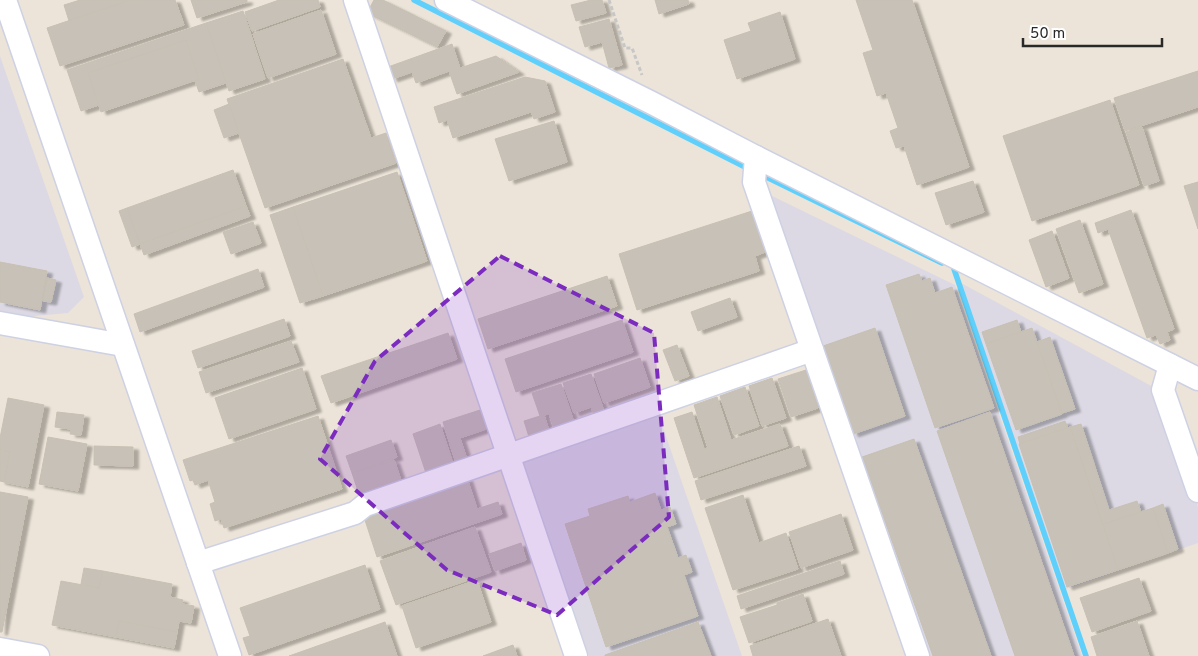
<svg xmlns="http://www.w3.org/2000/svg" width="1198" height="656" font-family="Overpass,sans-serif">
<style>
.industrial{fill:#dcd9e4}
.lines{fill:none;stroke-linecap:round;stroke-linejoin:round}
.stream{stroke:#5ed0fb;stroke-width:5.5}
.building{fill:#c7c1b8;stroke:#c8c0b2;filter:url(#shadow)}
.minor-casing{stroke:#cdd1e3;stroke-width:25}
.path{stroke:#c7c7c7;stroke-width:3;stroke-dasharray:4 2.5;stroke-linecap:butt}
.minor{stroke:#fff;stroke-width:22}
.marked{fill:#7b2cbf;fill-opacity:0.2;stroke:#7b2cbf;stroke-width:4;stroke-dasharray:10 6;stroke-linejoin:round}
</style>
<defs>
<filter id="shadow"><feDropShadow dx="5.5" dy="3" stdDeviation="1" flood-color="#0004"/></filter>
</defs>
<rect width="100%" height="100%" fill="#ece4d8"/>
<g class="industrial">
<path d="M0 56 84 297 68 313 23 317 0 313Z"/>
<path d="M768 194 955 285 1082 656H927Z"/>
<path d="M961 283 1157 389 1198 507V543L1066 589Z"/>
<path d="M659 416 742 656H589L523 462Z"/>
</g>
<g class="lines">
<g class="stream">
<path d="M414 0 749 169"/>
<path d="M760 174 942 263"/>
<path d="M954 269 1086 656"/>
</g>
</g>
<g class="building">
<path d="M80 0H130L69 21 64 5Z"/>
<path d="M130 0H175L184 25 60 66 47 28Z"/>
<path d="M191 0H247V2L197 18Z"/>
<path d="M279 0H318L320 7 252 31 245 12Z"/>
<path d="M374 0H383L446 31 437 47 367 13Z"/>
<path d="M591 0H602L606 13 576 21 571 5Z"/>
<path d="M655 0H688L689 4 659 14Z"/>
<path d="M856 0H912L969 167 917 185 904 146 896 148 890 131 898 128 886 93 877 96 863 53 873 50Z"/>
<path d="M321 10 336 54 268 78 253 34Z"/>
<path d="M243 11 265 79 229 91 206 23Z"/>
<path d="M780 12 795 59 737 79 724 40 751 31 748 23Z"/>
<path d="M609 19 622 65 609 68 602 42 585 47 579 27Z"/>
<path d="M206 23 226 83 199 92 195 81 199 79 186 40 88 73 99 105 81 111 67 70Z"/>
<path d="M186 40 199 79 101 112 88 73Z"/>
<path d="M452 44 460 68 496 56 519 72 457 94 449 71 416 83 412 72 392 79 388 67Z"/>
<path d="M343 59 371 138 386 133 396 163 265 208 227 99Z"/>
<path d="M1198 71V107L1125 131 1114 98Z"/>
<path d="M525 77 545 81 555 112 534 119 531 112 453 138 447 120 439 123 434 107Z"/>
<path d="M1110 100 1139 185 1032 221 1003 136Z"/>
<path d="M229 104 239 133 224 138 214 110Z"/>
<path d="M554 121 567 162 509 181 495 139Z"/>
<path d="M1142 127 1159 181 1144 186 1126 132Z"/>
<path d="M233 170 246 206 140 244 127 208Z"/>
<path d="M397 172 427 261 323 296 293 207Z"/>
<path d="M973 181 984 212 946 225 935 193Z"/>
<path d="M1198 182V229L1184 186Z"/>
<path d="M246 206 250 216 144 255 140 244Z"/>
<path d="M293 207 323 296 300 303 270 215Z"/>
<path d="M127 208 140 244 132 247 119 211Z"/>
<path d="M1131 210 1174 329 1167 332 1170 340 1160 344 1156 335 1147 338 1108 229 1098 233 1095 223Z"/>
<path d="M752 211 765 252 755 256 759 271 637 310 619 254Z"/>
<path d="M1080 220 1103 284 1079 293 1056 229Z"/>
<path d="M253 222 261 243 231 254 223 232Z"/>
<path d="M1052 231 1069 278 1046 287 1029 240Z"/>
<path d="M0 262 47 271 40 310 0 302Z"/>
<path d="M258 269 264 287 140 332 134 314Z"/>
<path d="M919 274 922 281 930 278 935 293 952 287 994 408 935 428 886 285Z"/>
<path d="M607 276 617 306 488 349 478 319Z"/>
<path d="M47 278 56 280 51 302 43 301Z"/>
<path d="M730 298 737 317 698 331 691 312Z"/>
<path d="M284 319 290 336 198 368 192 351Z"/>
<path d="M622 320 633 352 516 392 505 359Z"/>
<path d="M1017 320 1021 332 986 344 982 332Z"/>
<path d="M875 328 905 416 853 434 823 346Z"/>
<path d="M1032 328 1062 414 1016 430 986 344Z"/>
<path d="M448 333 457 359 331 403 321 376Z"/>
<path d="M1050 337 1075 409 1062 413 1037 342Z"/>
<path d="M291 341 299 362 206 393 199 372Z"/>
<path d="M677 345 689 376 675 381 663 350Z"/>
<path d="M640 358 650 387 604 403 594 374Z"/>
<path d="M302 368 316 409 229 439 215 398Z"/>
<path d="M806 370 818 408 791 417 778 379Z"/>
<path d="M591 374 605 414 595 418 591 407 574 413 563 383Z"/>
<path d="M772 378 786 418 762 426 749 386Z"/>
<path d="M561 384 574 422 554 429 549 414 544 415 550 433 530 440 524 421 540 416 532 393Z"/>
<path d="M745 387 759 426 734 435 720 396Z"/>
<path d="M717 397 731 440 780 424 788 446 694 478 674 418 692 412 704 449 708 448 694 405Z"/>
<path d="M8 398 44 405 28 487 4 482 10 452 0 450V438Z"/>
<path d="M480 410 486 429 460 438 467 459 456 463 443 422Z"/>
<path d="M57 412 84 415 81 435 70 434 71 429 55 427Z"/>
<path d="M990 412 1074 656H1015L937 431Z"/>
<path d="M318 416 342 489 224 528 221 519 215 521 210 504 215 502 208 480 195 485 193 480 190 481 183 460Z"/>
<path d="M1065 421 1068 428 1020 444 1018 437Z"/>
<path d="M440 424 453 464 426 473 413 434Z"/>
<path d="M1081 424 1109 510 1137 501 1141 512 1103 524 1070 427Z"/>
<path d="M1070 427 1118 570 1067 587 1019 444Z"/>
<path d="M48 437 87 444 78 491 39 484Z"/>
<path d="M914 439 991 656H933L862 457Z"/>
<path d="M391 440 397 457 352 473 346 456Z"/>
<path d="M94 446 133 447V466L94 465Z"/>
<path d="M799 446 806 466 701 500 695 481Z"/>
<path d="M0 450 10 452 4 482 0 481Z"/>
<path d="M394 460 401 480 359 494 352 473Z"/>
<path d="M467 478 477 509 498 502 502 514 377 557 363 514Z"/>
<path d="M0 492 28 497 2 632H0Z"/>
<path d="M655 493 661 510 670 507 676 524 667 527 678 558 686 555 692 572 684 575 698 616 606 647 565 524 590 516 588 509 628 496 630 502Z"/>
<path d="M743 495 759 543 786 533 798 569 733 590 705 508Z"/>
<path d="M1163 504 1178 549 1168 553 1153 508Z"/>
<path d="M1153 508 1168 553 1118 570 1103 524Z"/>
<path d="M841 514 853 550 801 568 789 532Z"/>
<path d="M475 527 491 572 396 605 380 561Z"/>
<path d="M521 543 526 560 495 571 489 554Z"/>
<path d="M840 561 844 574 741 609 737 596Z"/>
<path d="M365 565 380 609 249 655 243 638 250 636 240 608Z"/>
<path d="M84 568 103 571 99 588 81 584Z"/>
<path d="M103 571 172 584 170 597 183 600 182 604 194 606 191 623 179 621 177 632 119 621 116 637 52 625 61 581 99 588Z"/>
<path d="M1139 578 1151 611 1092 632 1080 598Z"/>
<path d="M477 580 491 622 416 648 402 606Z"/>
<path d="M803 594 812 621 749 643 740 617 777 605V603Z"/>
<path d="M828 619 841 656H753L750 646Z"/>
<path d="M119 621 177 632 174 648 116 637Z"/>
<path d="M1137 621 1149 656H1097L1091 637Z"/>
<path d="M385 622 397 656H289Z"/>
<path d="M698 622 711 656H605V655Z"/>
<path d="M513 645 517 656H483Z"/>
</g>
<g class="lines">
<g class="minor-casing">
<g id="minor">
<path d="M5 0 230 656"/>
<path d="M355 0 576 656"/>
<path d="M446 0 652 103 756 157 1198 379"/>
<path d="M756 157 754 182 918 656"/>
<path d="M0 323 123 345"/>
<path d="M1170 365 1163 390 1198 491"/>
<path d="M198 563 355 513 365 505 812 350"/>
<path d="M0 649 38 656"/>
</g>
</g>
<path class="path" d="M609 0 625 48H632L642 75"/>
<use href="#minor" class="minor"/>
</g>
<path class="marked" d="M500 256 654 333 669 517 557 615 447 570 320 459 375 361Z"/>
<path d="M1023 38v8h139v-8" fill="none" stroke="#282828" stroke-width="2.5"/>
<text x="1030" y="38" font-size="15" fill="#282828" stroke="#ffffff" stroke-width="4" paint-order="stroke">50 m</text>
</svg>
